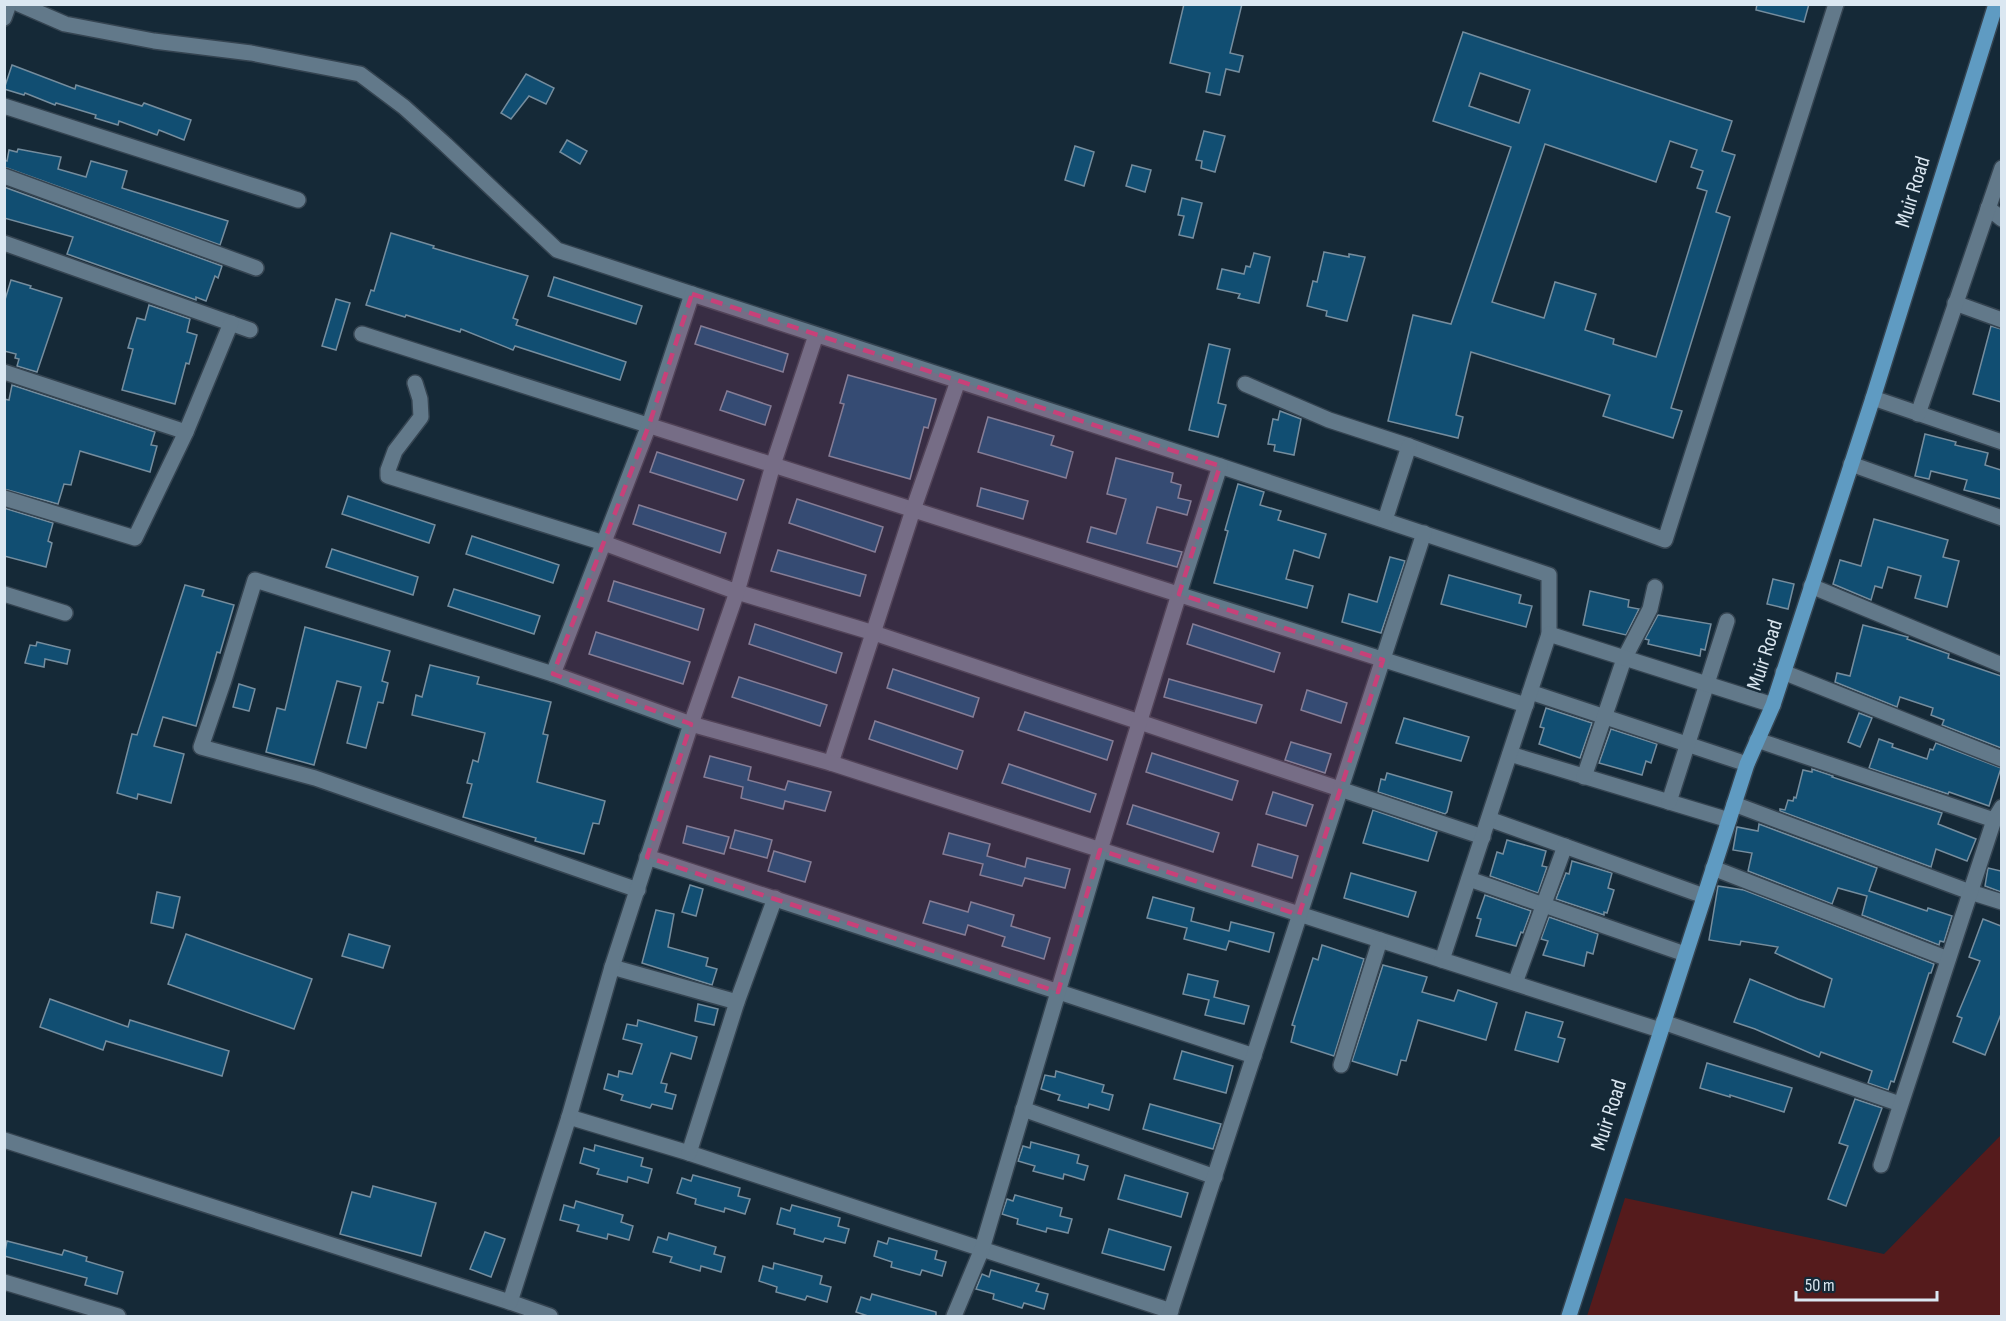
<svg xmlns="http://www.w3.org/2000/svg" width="2006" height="1321" font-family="'Sofia Sans Condensed',sans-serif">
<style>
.green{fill:#551b1c}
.building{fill:#114e72;stroke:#758d9e;stroke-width:1.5;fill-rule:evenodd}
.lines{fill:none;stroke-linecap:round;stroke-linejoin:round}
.minor-casing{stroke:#354451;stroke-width:18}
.major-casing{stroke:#354451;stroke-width:18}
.minor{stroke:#62798a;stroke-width:15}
.major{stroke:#5f9bc2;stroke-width:15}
.marked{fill:#c74179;fill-opacity:0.2;stroke:#c74179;stroke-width:4.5;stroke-dasharray:12 8;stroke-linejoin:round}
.labels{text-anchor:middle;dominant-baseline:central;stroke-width:4.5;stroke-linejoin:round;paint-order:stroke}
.street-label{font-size:22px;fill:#dbe7f1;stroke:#152937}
</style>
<rect width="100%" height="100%" fill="#152937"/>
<path class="green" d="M2001 1135V1316H1587L1625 1198 1884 1254Z"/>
<g class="building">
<path d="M1184 4H1242L1230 53 1243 56 1239 72 1226 69 1220 95 1206 92 1210 73 1170 63Z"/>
<path d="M1757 4H1809L1804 22 1756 10Z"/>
<path d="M1463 32 1732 121 1722 151 1735 155 1716 212 1730 217 1671 408 1682 411 1673 438 1603 416 1610 395 1471 352 1456 415 1463 417 1458 438 1388 421 1413 315 1451 324 1511 147 1433 121ZM1480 73 1530 90 1519 123 1469 106ZM1670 141 1697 150 1691 167 1703 171 1697 188 1707 191 1656 357 1613 344 1614 339 1585 330 1596 294 1555 282 1544 318 1492 302 1545 144 1656 182Z"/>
<path d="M12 65 75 89 76 85 142 106 144 103 191 120 184 140 159 130 157 135 119 121 118 125 95 118 96 115 56 103 55 105 25 93 24 95 4 89Z"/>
<path d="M526 74 554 88 546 104 529 96 511 119 501 113Z"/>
<path d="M1204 131 1225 136 1215 172 1201 168 1202 161 1196 160Z"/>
<path d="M567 140 587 151 580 164 560 152Z"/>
<path d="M1075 146 1094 152 1084 186 1065 180Z"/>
<path d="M18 149 61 157 58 169 86 177 91 161 127 171 122 188 228 221 220 245 4 167V160L7 161 9 150 17 152Z"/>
<path d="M1132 165 1151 170 1145 192 1126 186Z"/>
<path d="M4 187 222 266 218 278 215 276 206 301 196 297V300L67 254 73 237 4 218Z"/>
<path d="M1182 198 1202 203 1193 238 1179 235 1184 216 1178 215Z"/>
<path d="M391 233 434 246 433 248 528 276 513 318 518 320 516 325 626 362 620 380 515 346 513 350 461 329 460 332 406 315 405 317 366 305 371 290 374 291Z"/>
<path d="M1324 252 1349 257V254L1365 257 1347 321 1326 316 1327 311 1307 306 1313 281 1317 282Z"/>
<path d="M1254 253 1270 257 1259 303 1238 298 1240 294 1217 289 1222 269 1244 274 1246 266 1250 267Z"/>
<path d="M554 277 642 306 636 324 548 296Z"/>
<path d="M11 280 31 286 30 288 62 298 37 372 17 366 19 359 15 358 16 354 4 351V303Z"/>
<path d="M336 299 350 303 336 350 322 346Z"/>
<path d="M149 305 190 319 187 332 197 335 189 364 186 363 175 404 122 390 133 349 128 348 137 318 145 320Z"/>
<path d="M701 326 788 354 783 372 695 344Z"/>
<path d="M1991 326 2001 329V402L1973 394Z"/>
<path d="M1209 344 1230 349 1218 403 1226 405 1218 437 1189 430Z"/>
<path d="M848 375 936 399 928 428 924 427 910 479 829 456 844 404 840 403Z"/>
<path d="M12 385 155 432 151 445 157 446 150 472 80 451 71 485 64 484 58 504 4 489V399L9 400Z"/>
<path d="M727 391 771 406 765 425 720 410Z"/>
<path d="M1280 411 1301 419 1294 455 1274 451 1275 445 1268 444 1273 419 1278 420Z"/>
<path d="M988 417 1054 436 1051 445 1073 452 1066 478 978 452Z"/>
<path d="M1925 434 1956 442 1955 445 1988 453 1985 465 2001 470V499L1964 490 1967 480 1931 471 1929 479 1915 476Z"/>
<path d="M657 452 744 480 737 500 650 472Z"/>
<path d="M1116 458 1173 473 1171 482 1181 485 1178 498 1191 501 1187 515 1157 507 1147 543 1182 552 1177 567 1087 542 1091 527 1116 534 1126 499 1107 494Z"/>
<path d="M1238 484 1264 492 1260 505 1281 511 1278 520 1326 534 1319 558 1294 550 1286 579 1313 586 1307 608 1214 583 1228 531 1225 530Z"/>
<path d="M981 488 1028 501 1023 519 977 506Z"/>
<path d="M348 496 435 525 429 543 342 514Z"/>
<path d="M797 499 883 527 875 552 789 523Z"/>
<path d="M639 505 726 533 720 553 633 524Z"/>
<path d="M4 508 53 523 48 541 52 543 46 567 4 556Z"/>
<path d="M1874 519 1948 540 1943 557 1959 561 1947 607 1915 598 1921 576 1888 567 1882 588 1875 586 1871 600 1833 584 1840 560 1861 566Z"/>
<path d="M472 536 559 565 553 583 466 554Z"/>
<path d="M332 549 418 577 413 595 326 567Z"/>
<path d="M778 550 866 575 860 596 771 571Z"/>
<path d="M1390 557 1405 561 1381 633 1342 622 1349 594 1377 602Z"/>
<path d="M1449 575 1521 595 1519 603 1532 606 1526 627 1441 604Z"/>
<path d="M1773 579 1794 584 1788 609 1767 604Z"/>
<path d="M614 581 704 609 698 630 608 601Z"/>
<path d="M185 585 204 590 202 596 234 605 220 653 217 652 196 726 163 717 154 746 184 754 171 803 138 794 137 799 117 793 132 734 137 735Z"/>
<path d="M454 589 540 616 534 634 448 606Z"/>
<path d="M1590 591 1629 600 1628 607 1639 609 1626 635 1583 625Z"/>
<path d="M1658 615 1711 624 1705 650 1701 649 1700 656 1648 644 1649 640 1645 639Z"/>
<path d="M755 624 842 653 836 673 749 644Z"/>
<path d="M1193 624 1280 653 1274 672 1187 644Z"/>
<path d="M1863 625 1908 637 1907 639 1949 654 1948 658 2001 676V748L1942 725 1944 720 1931 715 1933 708 1900 697 1897 707 1835 682 1837 673 1850 676Z"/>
<path d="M305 627 390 651 382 681 388 683 383 703 378 702 366 748 347 743 361 687 337 681 314 765 266 752 277 708 285 710Z"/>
<path d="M596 632 690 662 683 684 589 654Z"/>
<path d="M37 642 70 650 67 664 45 659 44 667 25 663 30 645 36 646Z"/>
<path d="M430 665 479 677 477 684 551 702 543 734 548 735 537 782 605 801 599 824 593 823 584 854 535 841 536 838 463 817 472 784 467 783 473 760 478 762 485 733 412 715 416 695 422 697Z"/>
<path d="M893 669 979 698 973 717 887 688Z"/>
<path d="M739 677 827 705 820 726 732 697Z"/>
<path d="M1169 679 1262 705 1256 723 1164 697Z"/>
<path d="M239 684 255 689 249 711 233 707Z"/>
<path d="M1307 690 1347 703 1341 723 1301 710Z"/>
<path d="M1546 708 1592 723 1580 758 1539 744 1544 728 1540 727Z"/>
<path d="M1025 712 1113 741 1107 760 1018 730Z"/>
<path d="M1859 713 1872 718 1860 747 1848 742Z"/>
<path d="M1404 718 1469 737 1461 761 1396 743Z"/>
<path d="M875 721 963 751 957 769 869 739Z"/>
<path d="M1611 729 1657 744 1651 763 1646 761 1642 775 1599 763Z"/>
<path d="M1879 739 1893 744 1892 747 1927 759 1930 749 1933 750 1936 743 2001 768 1989 806 1949 792 1948 794 1869 768Z"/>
<path d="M1291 742 1331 754 1325 773 1285 760Z"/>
<path d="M1152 753 1238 781 1232 800 1146 772Z"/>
<path d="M710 756 751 767 748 780 785 790 788 781 831 792 825 811 785 801 783 809 741 798 743 787 704 777Z"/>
<path d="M1009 764 1096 794 1090 812 1002 783Z"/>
<path d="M1812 769 1833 776 1832 777 1942 813 1938 824 1976 839 1967 861 1936 849 1931 867 1780 811V809L1785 810 1788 800 1793 801 1794 797 1796 798 1803 770 1812 772Z"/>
<path d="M1387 773 1452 792 1447 812 1445 814 1378 792 1381 779 1385 780Z"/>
<path d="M1273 792 1313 805 1306 826 1266 814Z"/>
<path d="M1133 805 1219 833 1213 852 1127 824Z"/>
<path d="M1373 810 1437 832 1428 861 1363 843Z"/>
<path d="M1759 824 1877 868 1869 891 1927 911 1928 908 1952 916 1944 942 1940 941 1939 945 1862 915 1867 896 1838 888 1832 904 1748 871 1752 853 1733 850 1737 827 1758 831Z"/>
<path d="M687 826 729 837 724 854 683 843Z"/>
<path d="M735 830 772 840 767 858 730 848Z"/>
<path d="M949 833 990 844 987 856 1025 867 1027 858 1070 869 1065 888 1025 878 1022 886 980 875 983 864 943 854Z"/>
<path d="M1507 840 1546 851 1542 866 1547 867 1538 893 1490 876 1497 852 1503 854Z"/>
<path d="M1258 844 1298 856 1292 878 1252 866Z"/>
<path d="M774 851 811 862 805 882 768 871Z"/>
<path d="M1572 861 1612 873 1608 888 1614 890 1607 913 1604 912V915L1556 899 1566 873 1569 874Z"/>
<path d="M1988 868 2001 871V892L1985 886Z"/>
<path d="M1351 873 1416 892 1408 917 1344 898Z"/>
<path d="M690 885 703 889 696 916 682 912Z"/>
<path d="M1718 886 1744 890 1934 964 1931 973H1929L1894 1082 1891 1081 1888 1090 1868 1083 1872 1071 1821 1052 1819 1057 1755 1029 1734 1022 1750 979 1798 999 1824 1007 1832 979 1775 953 1778 947 1741 941 1740 945 1709 940Z"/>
<path d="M157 892 180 897 173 928 151 923Z"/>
<path d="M1485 895 1531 911 1523 933 1521 932 1516 946 1476 936 1481 919 1477 918Z"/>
<path d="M1153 897 1194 908 1191 921 1229 931 1231 922 1274 933 1269 952 1229 941 1226 950 1184 939 1187 928 1147 918Z"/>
<path d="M930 901 968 912 971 902 1014 915 1011 926 1050 938 1044 959 1002 946 1005 937 968 925 965 935 923 923Z"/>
<path d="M656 910 674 914 668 947 708 958 706 966 717 969 712 985 642 963Z"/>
<path d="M1549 917 1598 934 1593 954 1587 952 1584 966 1543 955 1548 941 1541 939Z"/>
<path d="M1983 919 2001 926V1014L1985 1055 1953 1042 1962 1018 1957 1016 1980 961 1969 957Z"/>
<path d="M186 934 312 979 294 1029 168 984Z"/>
<path d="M349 934 390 946 383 968 342 956Z"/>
<path d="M1322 945 1364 959 1334 1056 1291 1042 1295 1026 1292 1025 1313 958 1318 960Z"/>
<path d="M1383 965 1427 977 1422 992 1454 1001 1458 990 1497 1003 1486 1040 1418 1020 1406 1061 1401 1060 1397 1075 1352 1061Z"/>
<path d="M1188 974 1218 981 1214 997 1249 1006 1244 1024 1205 1015 1209 1000 1183 994Z"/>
<path d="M50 999 128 1027 130 1020 229 1051 222 1076 106 1041 103 1050 40 1027Z"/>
<path d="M698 1004 718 1009 714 1025 695 1021Z"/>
<path d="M1526 1012 1563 1022 1558 1037 1565 1039 1558 1062 1515 1050Z"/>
<path d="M638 1020 697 1037 691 1059 671 1053 661 1083 667 1084 665 1092 676 1095 672 1109 652 1104 650 1108 621 1100 623 1095 604 1089 608 1074 618 1077 619 1071 632 1074 642 1044 623 1039 627 1024 637 1026Z"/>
<path d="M1182 1051 1233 1066 1226 1093 1174 1079Z"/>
<path d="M1707 1063 1792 1088 1784 1112 1730 1095V1097L1700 1088Z"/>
<path d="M1056 1071 1104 1085 1102 1092 1113 1095 1109 1110 1089 1104 1088 1108 1058 1100 1060 1095 1041 1089 1045 1075 1055 1077Z"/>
<path d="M1855 1099 1882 1108 1846 1206 1828 1199 1848 1146 1839 1143Z"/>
<path d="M1150 1104 1221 1124 1213 1149 1143 1129Z"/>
<path d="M1031 1142 1079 1155 1077 1163 1088 1166 1084 1180 1064 1174 1063 1179 1033 1171 1035 1166 1018 1161 1023 1146 1030 1148Z"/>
<path d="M595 1145 643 1158 641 1166 652 1169 648 1183 628 1177 627 1182 597 1174 599 1169 580 1163 584 1148 594 1151Z"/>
<path d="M693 1175 740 1188 738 1196 750 1199 745 1214 725 1208 724 1212 695 1204 696 1199 677 1193 682 1178 691 1181Z"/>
<path d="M1125 1175 1188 1193 1181 1217 1118 1199Z"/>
<path d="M373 1186 436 1203 421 1256 340 1234 352 1192 370 1197Z"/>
<path d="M1015 1195 1062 1208 1060 1216 1072 1219 1068 1233 1047 1228 1046 1232 1017 1224 1018 1219 1002 1214 1007 1199 1013 1201Z"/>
<path d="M576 1201 623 1215 621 1222 633 1226 629 1240 608 1234 607 1239 577 1231 579 1225 560 1220 564 1205 574 1208Z"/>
<path d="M792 1205 840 1218 838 1226 849 1229 845 1243 825 1238 823 1242 794 1234 795 1229 777 1224 781 1208 790 1211Z"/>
<path d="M1109 1229 1171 1247 1164 1270 1102 1253Z"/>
<path d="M485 1232 505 1239 491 1277 470 1269Z"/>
<path d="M669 1233 716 1247 714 1254 725 1257 721 1272 701 1266 700 1271 670 1262 672 1257 653 1252 658 1237 667 1240Z"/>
<path d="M889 1238 937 1251 935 1259 946 1262 942 1276 922 1270 920 1275 891 1267 892 1262 874 1256 878 1241 887 1244Z"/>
<path d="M7 1241 62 1255 64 1250 87 1257 86 1261 123 1272 117 1294 85 1285 87 1278 4 1256Z"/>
<path d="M774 1263 822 1276 820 1284 831 1287 827 1302 807 1296 805 1300 776 1292 777 1287 759 1281 763 1266 773 1269Z"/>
<path d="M991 1270 1039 1284 1036 1291 1048 1294 1044 1309 1024 1303 1022 1308 993 1299 994 1294 976 1289 982 1274 989 1277Z"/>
<path d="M872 1294 936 1312V1317H871L856 1312 861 1297 870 1300Z"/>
</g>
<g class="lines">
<g class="minor-casing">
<g id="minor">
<path d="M19 4 65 24 154 41 251 53 360 74 404 107 446 145 557 250 1220 466 1549 575V634"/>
<path d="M4 18 9 4"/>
<path d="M4 106 298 200"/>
<path d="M4 176 256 268"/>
<path d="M1988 208 2002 219"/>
<path d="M4 243 250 330"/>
<path d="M1955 303 2002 320"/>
<path d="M362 334 1526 705"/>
<path d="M4 372 186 432"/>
<path d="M415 383 420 399 421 417 395 451 388 470V476L604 543 737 592 874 633 1483 837"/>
<path d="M1245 384 1329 420 1409 446 1665 540 1836 4"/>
<path d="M1873 398 2002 442"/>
<path d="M1918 414 2002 168"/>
<path d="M1851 464 2002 518"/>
<path d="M4 498 135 538 186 432 231 323"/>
<path d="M1385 520 1409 446"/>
<path d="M1811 586 2002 665"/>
<path d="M4 594 65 613"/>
<path d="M1783 672 2002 759"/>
<path d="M553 674 649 425 692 294"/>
<path d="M1530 692 1747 764"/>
<path d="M1757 740 1994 820"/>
<path d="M1510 754 1729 820"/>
<path d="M831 763 913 510 958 381"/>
<path d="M1584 777 1624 659 1650 609 1655 587"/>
<path d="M1669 802 1727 621"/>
<path d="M1734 804 1970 892 2002 902"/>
<path d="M1489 819 1704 896"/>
<path d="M647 857 1254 1056"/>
<path d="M1713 868 1948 959"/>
<path d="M1469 879 1685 954"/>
<path d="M638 890 315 778 201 747 224 680 255 580 553 674 691 724 831 763 1442 960"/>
<path d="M612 967 737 1002"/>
<path d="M1515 983 1565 846"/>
<path d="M1663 1022 1900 1104"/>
<path d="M1660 1030 1442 960 1549 634 1773 705"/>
<path d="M1341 1065 1380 940"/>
<path d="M1023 1109 1215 1177"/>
<path d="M569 1117 689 1153 1171 1311"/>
<path d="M4 1140 510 1302 550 1316"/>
<path d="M689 1153 737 1002 775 898"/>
<path d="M1881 1165 1994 820 2002 807"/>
<path d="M4 1282 118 1316"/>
<path d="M510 1302 569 1117 612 967 691 724 737 592 773 465 816 335"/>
<path d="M954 1316 982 1249 1100 850 1179 594 1220 466"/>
<path d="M1169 1316 1424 533"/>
</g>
</g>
<g class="major-casing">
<path id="major" d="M1569 1316 1747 764 1773 705 1873 398 1996 4"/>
</g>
<use href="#minor" class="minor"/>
<use href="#major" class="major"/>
</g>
<path class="marked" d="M692 294 1220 466 1179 594 1383 660 1299 915 1100 850 1058 992 647 857 691 724 553 674 649 425Z"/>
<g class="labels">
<g class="street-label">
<text transform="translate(1913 192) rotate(-73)">Muir Road</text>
<text transform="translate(1765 655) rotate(-72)">Muir Road</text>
<text transform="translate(1609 1115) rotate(-72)">Muir Road</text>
</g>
</g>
<rect width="2006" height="1321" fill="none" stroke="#dbe7f1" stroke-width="12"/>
<path d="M1796 1291v9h141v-9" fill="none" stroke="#dbe7f1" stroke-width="3"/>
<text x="1805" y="1291" font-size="18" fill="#dbe7f1" stroke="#152937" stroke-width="4.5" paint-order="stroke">50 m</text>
</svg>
